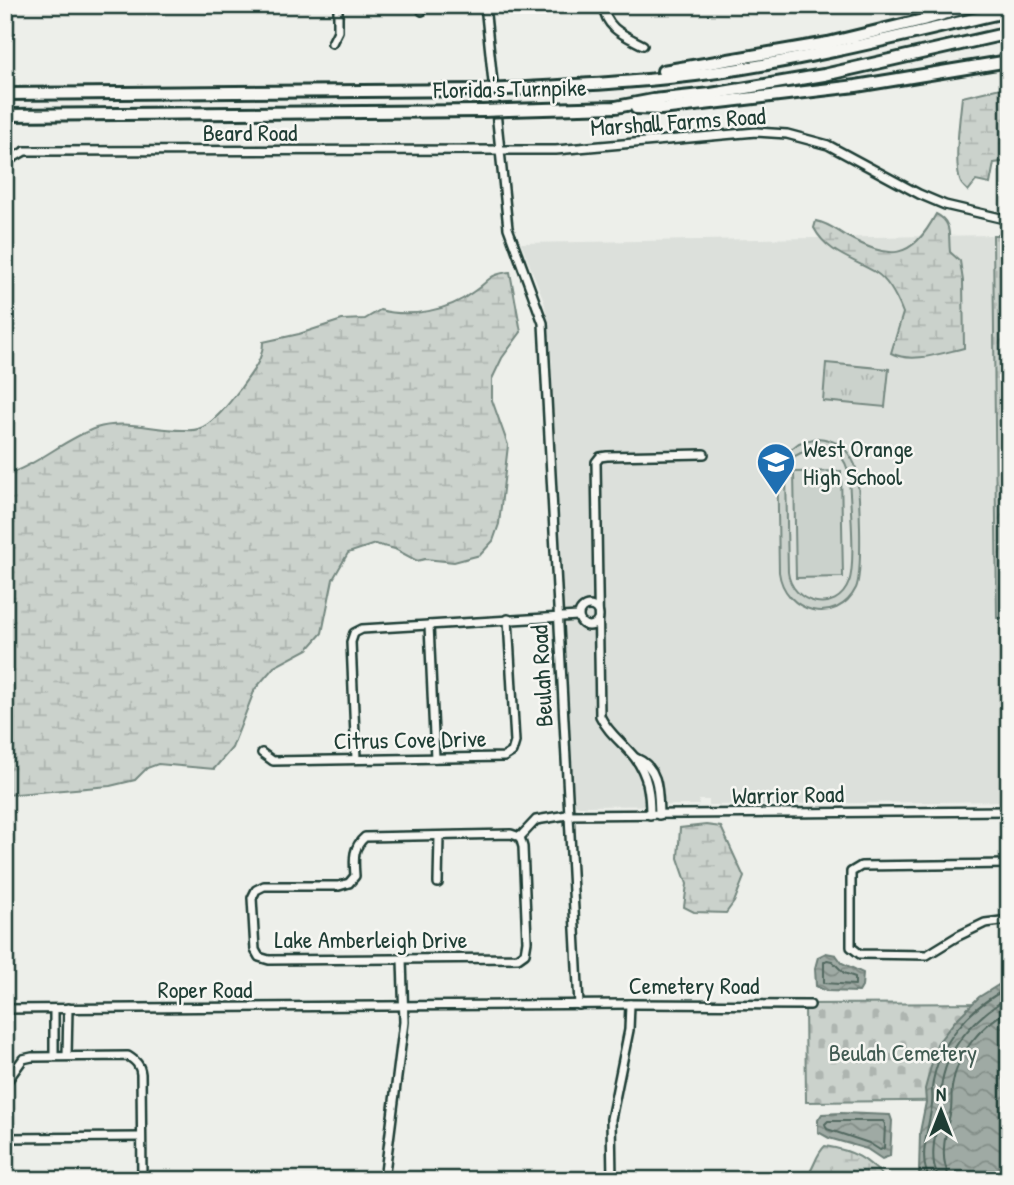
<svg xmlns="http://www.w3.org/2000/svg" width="1014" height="1185" font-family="'Patrick Hand',sans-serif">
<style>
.built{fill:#dce0db}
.wetland{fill:url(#wetland-marsh);stroke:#758880;stroke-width:2}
.cemetery{fill:url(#cemetery-stones);stroke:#758880;stroke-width:2}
.park{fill:url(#park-tufts);stroke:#758880;stroke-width:2}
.pitch{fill:#cbd2cc;stroke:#758880;stroke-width:2;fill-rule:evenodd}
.water{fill:url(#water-waves);stroke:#6c7e77;stroke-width:2}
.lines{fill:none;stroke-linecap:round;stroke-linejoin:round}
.shore{stroke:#526961;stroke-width:2}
.minor-casing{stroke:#1f3d34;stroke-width:12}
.highway-casing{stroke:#1f3d34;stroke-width:16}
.minor{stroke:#f6f6f2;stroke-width:7}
.highway{stroke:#f6f6f2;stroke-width:10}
.highway-bridge-casing{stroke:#1f3d34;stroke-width:16;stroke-linecap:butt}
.highway-bridge{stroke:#f6f6f2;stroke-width:10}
.labels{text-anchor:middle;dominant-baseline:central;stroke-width:5;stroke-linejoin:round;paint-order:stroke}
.street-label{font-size:24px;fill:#1f3d34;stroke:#f6f6f2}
.poi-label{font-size:24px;fill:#1f3d34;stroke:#f6f6f2;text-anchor:start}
.park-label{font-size:24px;fill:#415b52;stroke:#f6f6f2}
</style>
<defs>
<pattern id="wetland-marsh" width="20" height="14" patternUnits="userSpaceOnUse" patternTransform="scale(1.75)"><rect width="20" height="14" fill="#cbd2cc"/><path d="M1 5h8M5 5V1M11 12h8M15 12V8" fill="none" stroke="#aeb5b0"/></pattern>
<pattern id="cemetery-stones" width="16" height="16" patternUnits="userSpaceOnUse" patternTransform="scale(1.75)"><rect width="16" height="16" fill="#cbd2cc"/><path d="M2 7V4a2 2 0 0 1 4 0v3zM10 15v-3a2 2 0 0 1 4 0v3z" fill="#aeb5b0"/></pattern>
<pattern id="park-tufts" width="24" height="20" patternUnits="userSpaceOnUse" patternTransform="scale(1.75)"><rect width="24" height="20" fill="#cbd2cc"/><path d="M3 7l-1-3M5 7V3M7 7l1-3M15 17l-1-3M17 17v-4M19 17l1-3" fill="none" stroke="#aeb5b0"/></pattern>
<pattern id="water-waves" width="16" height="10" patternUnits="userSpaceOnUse" patternTransform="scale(1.75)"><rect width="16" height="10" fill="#9faaa4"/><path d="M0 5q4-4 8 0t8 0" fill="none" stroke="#818c86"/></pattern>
</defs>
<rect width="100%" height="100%" fill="#edefea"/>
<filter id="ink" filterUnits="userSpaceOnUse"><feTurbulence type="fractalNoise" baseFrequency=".0143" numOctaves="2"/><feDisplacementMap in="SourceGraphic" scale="14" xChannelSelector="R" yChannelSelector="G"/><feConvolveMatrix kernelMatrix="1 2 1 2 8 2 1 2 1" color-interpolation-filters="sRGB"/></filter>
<g filter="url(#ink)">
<path class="built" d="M993 235 997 617 1009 618V801L709 805V800H699V805L579 806 573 803 562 624 550 333 544 301 521 243Z"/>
<g class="wetland">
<path d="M1009 86V161L994 163 990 184 976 181 968 191C966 188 962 186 961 183 953 166 960 116 962 97Z"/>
<path d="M936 214C953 222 948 236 950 252L960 261 963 281 964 348C942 353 912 364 891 353L903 313C898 300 888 280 875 272 853 259 827 253 814 228L816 221C828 223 836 230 846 236 890 260 911 261 936 214Z"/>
<path d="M510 272 521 332 502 358 492 379V400L508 445 499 524 493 541 480 555 454 562 425 559 417 561 395 549 375 544 348 553 333 579 322 633 308 649 274 667 255 689 232 748 214 769 158 764 147 768 135 780 110 786 5 795V475C38 465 64 439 96 428 124 419 153 430 182 430 186 430 193 431 198 429 213 425 231 401 240 389 251 373 263 361 263 342L299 334 342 320 365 319 380 310C409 318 449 311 473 292 490 281 488 274 510 272Z"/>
<path d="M706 825 721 827 744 877 734 902 726 913 694 912 684 907 687 884 678 858 680 828Z"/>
<path d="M825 1146C855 1151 866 1158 887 1180H803C815 1171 814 1156 825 1146Z"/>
</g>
<path class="cemetery" d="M1001 1003 1002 1100 806 1102 805 1004Z"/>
<g class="park">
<path d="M993 235H1009V618H997Z"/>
<path d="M826 363 889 369 885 407 823 401Z"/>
</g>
<g class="pitch">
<path d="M817 438C835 439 848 448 855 465 860 483 863 572 856 588 837 627 784 613 779 572L777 448H785L786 453 799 443ZM812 447C833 445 847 457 849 477 850 500 856 564 849 582 837 616 791 604 788 572L786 474 795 456Z"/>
<path d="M841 471 843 577 796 578 794 472Z"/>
</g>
<g class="water">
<path d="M826 953 836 955 842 963 863 973 862 987 859 992 826 991 816 986 815 968 818 957Z"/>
<path d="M1005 981H1009V1180H924L919 1172 920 1132 926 1102 925 1089 937 1044 955 1021 979 997Z"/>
<path d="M841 1113 890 1115 892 1121 890 1156 882 1159 867 1149 829 1138 818 1132V1120L822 1114Z"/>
</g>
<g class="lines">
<g class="shore">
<path d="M827 960 832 961 844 973 855 977V985L824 983V962Z"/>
<path d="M828 1121H883L885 1124 884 1148 880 1150 869 1143 827 1129 825 1124Z"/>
<path d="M929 1180C929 1176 927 1173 926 1170 920 1152 930 1122 932 1104 933 1099 932 1093 932 1088 937 1044 970 1006 1009 988"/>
<path d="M938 1180C938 1174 935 1170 934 1164 931 1145 938 1125 941 1105 942 1100 940 1095 941 1089 945 1048 975 1017 1009 997"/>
<path d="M949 1180C949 1173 946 1170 945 1164 941 1147 948 1126 951 1109 952 1102 951 1094 952 1087 957 1053 980 1026 1009 1010"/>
</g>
<g class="minor-casing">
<g id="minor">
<path d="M485 5 508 228 543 323 579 1005"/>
<path d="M603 5C606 29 624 35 643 45"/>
<path d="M422 11 424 5"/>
<path d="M332 43 338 31V5"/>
<path d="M5 166 9 160 25 151 556 150 756 132 787 134 828 145 919 194 945 205 1009 220"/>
<circle cx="589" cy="616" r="10"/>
<path d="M429 625 435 758"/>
<path d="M262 753 273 761 504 757 512 752 515 742 508 619"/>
<path d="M636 758C660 768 658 792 659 815"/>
<path d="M356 759 351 642 354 633 362 629 578 616"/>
<path d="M650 815C650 794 648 775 635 758 623 743 608 733 600 716L596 462 600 457 607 456 704 454"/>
<path d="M511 834 520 837 523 847 527 941 525 953 518 958 269 960 259 957 255 950 252 898 256 890 264 886H339L349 883 355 876C354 860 352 848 365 837Z"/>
<path d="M520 837 536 820 567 815 1009 811"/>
<path d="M1009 864 861 866 851 872V947L860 954 927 955 958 936 985 923 1009 920"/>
<path d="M438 883 439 836"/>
<path d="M5 1009 630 1004 810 1005"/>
<path d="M54 1056V1009"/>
<path d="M67 1056 68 1008"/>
<path d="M5 1084 23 1059 32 1057 128 1056C136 1061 140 1065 141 1074L142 1180"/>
<path d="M5 1138 141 1137"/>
<path d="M384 1180 404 1022 402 959"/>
<path d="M612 1180 611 1119 629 1030 630 1004"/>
</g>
</g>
<g class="highway-casing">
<g id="highway">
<path d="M663 71 828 43 927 19 975 5"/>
<path d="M507 89C577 85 648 82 718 72 816 58 912 33 1009 11"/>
<path d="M5 94 480 90"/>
<path d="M636 108 661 109 856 86 1009 61"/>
<path d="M508 110 616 107 653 100 711 94 824 75 1009 33"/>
<path d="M5 115 483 111"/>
</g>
</g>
<use href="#minor" class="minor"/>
<use href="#highway" class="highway"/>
<g class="highway-bridge-casing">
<g id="highway-bridge">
<path d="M480 90 507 89"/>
<path d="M483 111 508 110"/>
</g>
</g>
<use href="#highway-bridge" class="highway-bridge"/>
</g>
</g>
<defs>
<g id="school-pin" transform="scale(2.0125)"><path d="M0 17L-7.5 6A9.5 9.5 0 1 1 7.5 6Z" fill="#1f6fb2" stroke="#f6f6f2"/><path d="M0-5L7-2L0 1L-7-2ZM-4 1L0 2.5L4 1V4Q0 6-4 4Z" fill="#fff"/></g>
</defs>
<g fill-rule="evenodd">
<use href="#school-pin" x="776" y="462"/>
</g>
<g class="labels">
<g class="street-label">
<text transform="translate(510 88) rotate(-1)">Florida's Turnpike</text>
<text transform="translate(678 121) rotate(-4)">Marshall Farms Road</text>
<text x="250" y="132">Beard Road</text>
<text transform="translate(541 676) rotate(-93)">Beulah Road</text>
<text transform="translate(410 739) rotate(-1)">Citrus Cove Drive</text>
<text transform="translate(788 794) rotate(-1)">Warrior Road</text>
<text x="371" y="939">Lake Amberleigh Drive</text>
<text x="694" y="985">Cemetery Road</text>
<text x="205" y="989">Roper Road</text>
</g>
<g class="poi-label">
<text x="803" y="448">West Orange<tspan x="803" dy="28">High School</tspan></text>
</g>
<g class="park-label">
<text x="903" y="1052">Beulah Cemetery</text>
</g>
</g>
<rect width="1014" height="1185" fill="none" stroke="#f6f6f2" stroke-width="28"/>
<rect x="14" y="14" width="986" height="1157" fill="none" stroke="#1f3d34" stroke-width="2.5" filter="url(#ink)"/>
<g transform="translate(941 1111)" stroke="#f6f6f2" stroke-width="5" paint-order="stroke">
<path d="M0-5L12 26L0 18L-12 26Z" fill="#1f3d34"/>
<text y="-10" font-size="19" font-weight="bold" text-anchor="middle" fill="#1f3d34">N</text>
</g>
</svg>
